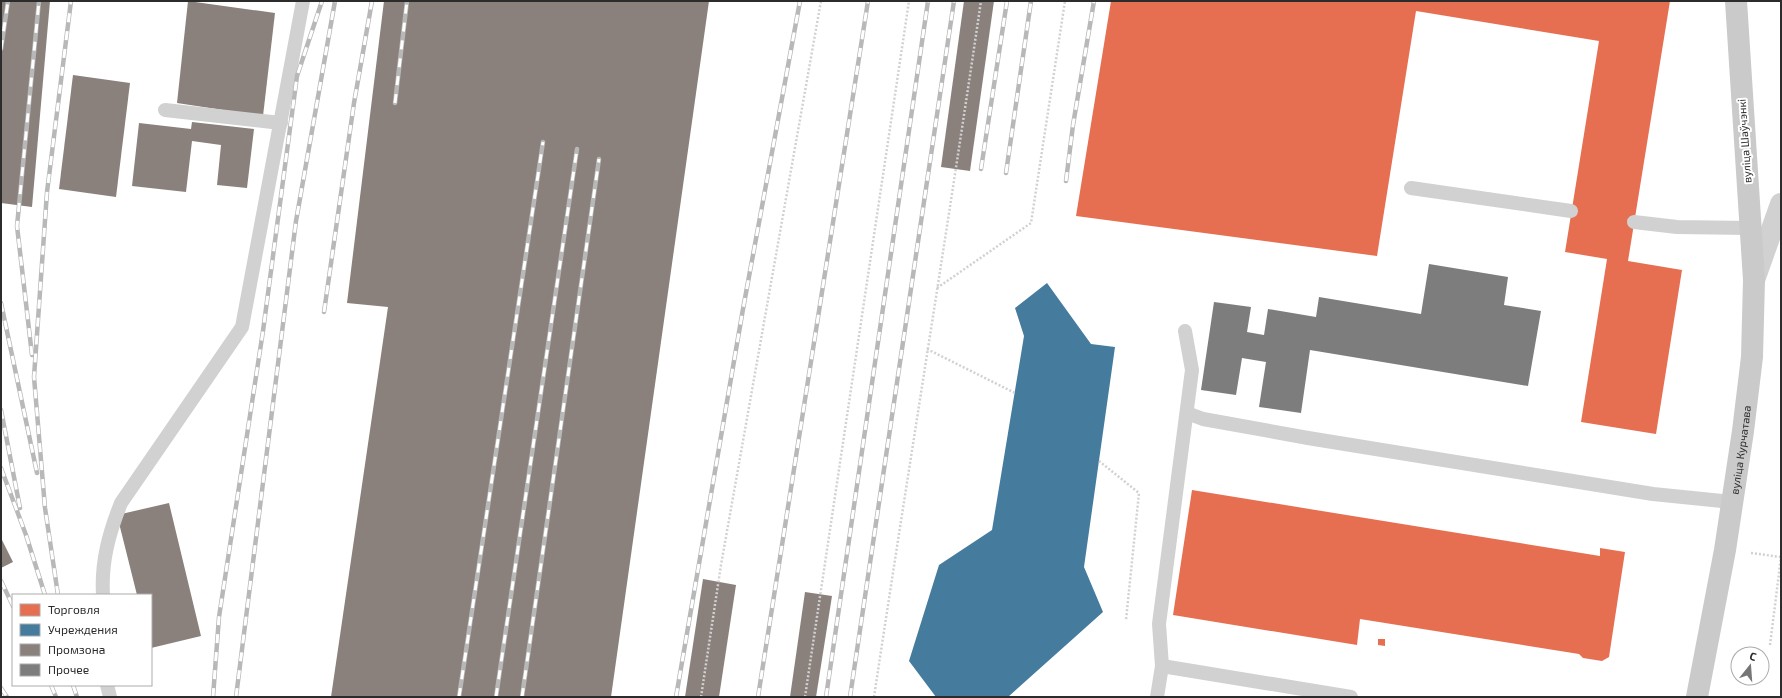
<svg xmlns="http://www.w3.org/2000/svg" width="1782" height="698" font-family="'Exo 2',sans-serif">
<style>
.shops{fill:#e76f51}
.public{fill:#457b9d}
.industry{fill:#8a817c}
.building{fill:#7d7d7d}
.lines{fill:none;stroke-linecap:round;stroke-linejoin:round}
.path{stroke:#d1d1d1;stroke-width:2.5;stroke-dasharray:2 2;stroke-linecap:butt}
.service{stroke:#d1d1d1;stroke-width:14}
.minor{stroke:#d1d1d1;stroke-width:22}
.secondary{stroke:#cacaca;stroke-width:22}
.rail-casing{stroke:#b8b8b8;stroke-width:4.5}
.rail{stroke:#fff;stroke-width:3;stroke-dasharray:9;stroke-linecap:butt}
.labels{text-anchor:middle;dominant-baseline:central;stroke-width:4;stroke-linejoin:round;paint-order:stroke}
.street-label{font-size:11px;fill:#2c2c2c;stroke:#fff}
</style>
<rect width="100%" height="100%" fill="#fff"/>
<g class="shops">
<path d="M1111 1H1670L1628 261 1682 270 1656 434 1581 422 1607 259 1565 252 1599 41 1416 11 1377 256 1076 216Z"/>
<path d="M1192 490 1600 556V548L1625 552 1609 657 1602 661 1583 658 1579 654 1360 619 1357 645 1173 615Z"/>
<path d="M1378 639H1385V646L1378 645Z"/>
</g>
<path class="public" d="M1047 283 1091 344 1115 347 1084 567 1103 612 1008 697H936L909 661 939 565 992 530 1024 336 1015 308Z"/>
<g class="industry">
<path d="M1 1H50L32 207 1 203Z"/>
<path d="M188 1 275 13 263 116 177 103Z"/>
<path d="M384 1H709L611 697H331L388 307 347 303Z"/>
<path d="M964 1H994L970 171 941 167Z"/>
<path d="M73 75 130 83 116 197 59 189Z"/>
<path d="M192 122 254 129 247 188 217 185 221 145 192 141 186 192 132 186 139 123 191 129Z"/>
<path d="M169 503 201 636 151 648V595H137L117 515Z"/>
<path d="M1 538 13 562 1 568Z"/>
<path d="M703 579 736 585 719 697H685Z"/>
<path d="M805 592 832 596 816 697H790Z"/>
</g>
<path class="building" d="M1429 264 1508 277 1504 305 1541 311 1528 386 1310 350 1301 413 1259 407 1266 362 1242 358 1236 395 1201 390 1214 302 1251 307 1247 332 1264 335 1268 309 1316 317 1319 297 1421 314Z"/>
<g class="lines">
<g class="path">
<path d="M937 288 1031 223 1065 1"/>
<path d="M927 349 1015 393"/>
<path d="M1099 461 1139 493 1126 620"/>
<path d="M1751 553 1781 557"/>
<path d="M1770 645 1781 557"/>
<path d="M701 697 721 565 821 1"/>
<path d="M805 697 909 1"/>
<path d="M874 697C909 465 947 233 981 1"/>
</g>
<g class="service">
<path d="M165 110 281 123"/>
<path d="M1411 188 1571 211"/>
<path d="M1634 222 1677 227 1749 228"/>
<path d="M1187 413 1203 419 1308 438 1653 494 1732 502"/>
<path d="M103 595C101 562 109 533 121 503L242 327 303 1"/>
<path d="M1162 666 1159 624 1192 370 1185 331"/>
<path d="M107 685 110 697"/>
<path d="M1157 697 1162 666 1351 697"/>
</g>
<path class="minor" d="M1754 280 1781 204"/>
<path class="secondary" id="s1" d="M1697 697 1725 550 1743 431 1752 357 1754 280 1736 1"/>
<g class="rail-casing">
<g id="rail">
<path d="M1 49 8 1"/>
<path d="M395 103 407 1"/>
<path d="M981 169 1007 1"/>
<path d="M1006 173 1031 1"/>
<path d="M1066 181 1073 125 1094 1"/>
<path d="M1 303 37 473"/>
<path d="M324 312 354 103 372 1"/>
<path d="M32 355 17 226 39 1"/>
<path d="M1 410 20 508"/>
<path d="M1 468 26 535 45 595"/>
<path d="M1 581 13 606"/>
<path d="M58 595 45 508 34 377 47 192 71 1"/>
<path d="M51 685 56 697"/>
<path d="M73 685 77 697"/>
<path d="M1 688 7 697"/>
<path d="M213 697 219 617 263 331 297 76 322 1"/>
<path d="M236 697 296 221 335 1"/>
<path d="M459 697 543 142"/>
<path d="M496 697 577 149"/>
<path d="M522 697 599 159"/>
<path d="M676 697 743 309 800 1"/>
<path d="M758 697 868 1"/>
<path d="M826 697 928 1"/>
<path d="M850 697 954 1"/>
</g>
</g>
<use href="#rail" class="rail"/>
</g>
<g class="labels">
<g class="street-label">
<text transform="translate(1744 141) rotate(-94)">вуліца Шаўчэнкі</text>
<text stroke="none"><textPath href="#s1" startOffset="251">вуліца Курчатава</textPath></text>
</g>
</g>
<rect width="1782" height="698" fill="none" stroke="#2c2c2c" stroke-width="4"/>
<rect x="12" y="594" width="140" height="92" fill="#ffffff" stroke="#ababab"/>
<rect x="20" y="604" width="20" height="12" fill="#e76f51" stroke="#ababab"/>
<text x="48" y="614" font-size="12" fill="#2c2c2c">Торговля</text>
<rect x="20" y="624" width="20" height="12" fill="#457b9d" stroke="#ababab"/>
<text x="48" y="634" font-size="12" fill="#2c2c2c">Учреждения</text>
<rect x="20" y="644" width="20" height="12" fill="#8a817c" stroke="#ababab"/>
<text x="48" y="654" font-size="12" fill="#2c2c2c">Промзона</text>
<rect x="20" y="664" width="20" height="12" fill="#7d7d7d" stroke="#ababab"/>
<text x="48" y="674" font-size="12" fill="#2c2c2c">Прочее</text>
<g transform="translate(1750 666) rotate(17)"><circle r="19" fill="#ffffff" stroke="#ababab"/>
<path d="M0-3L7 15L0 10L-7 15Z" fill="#767676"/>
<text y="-6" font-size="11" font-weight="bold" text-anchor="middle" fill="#2c2c2c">С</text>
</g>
</svg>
